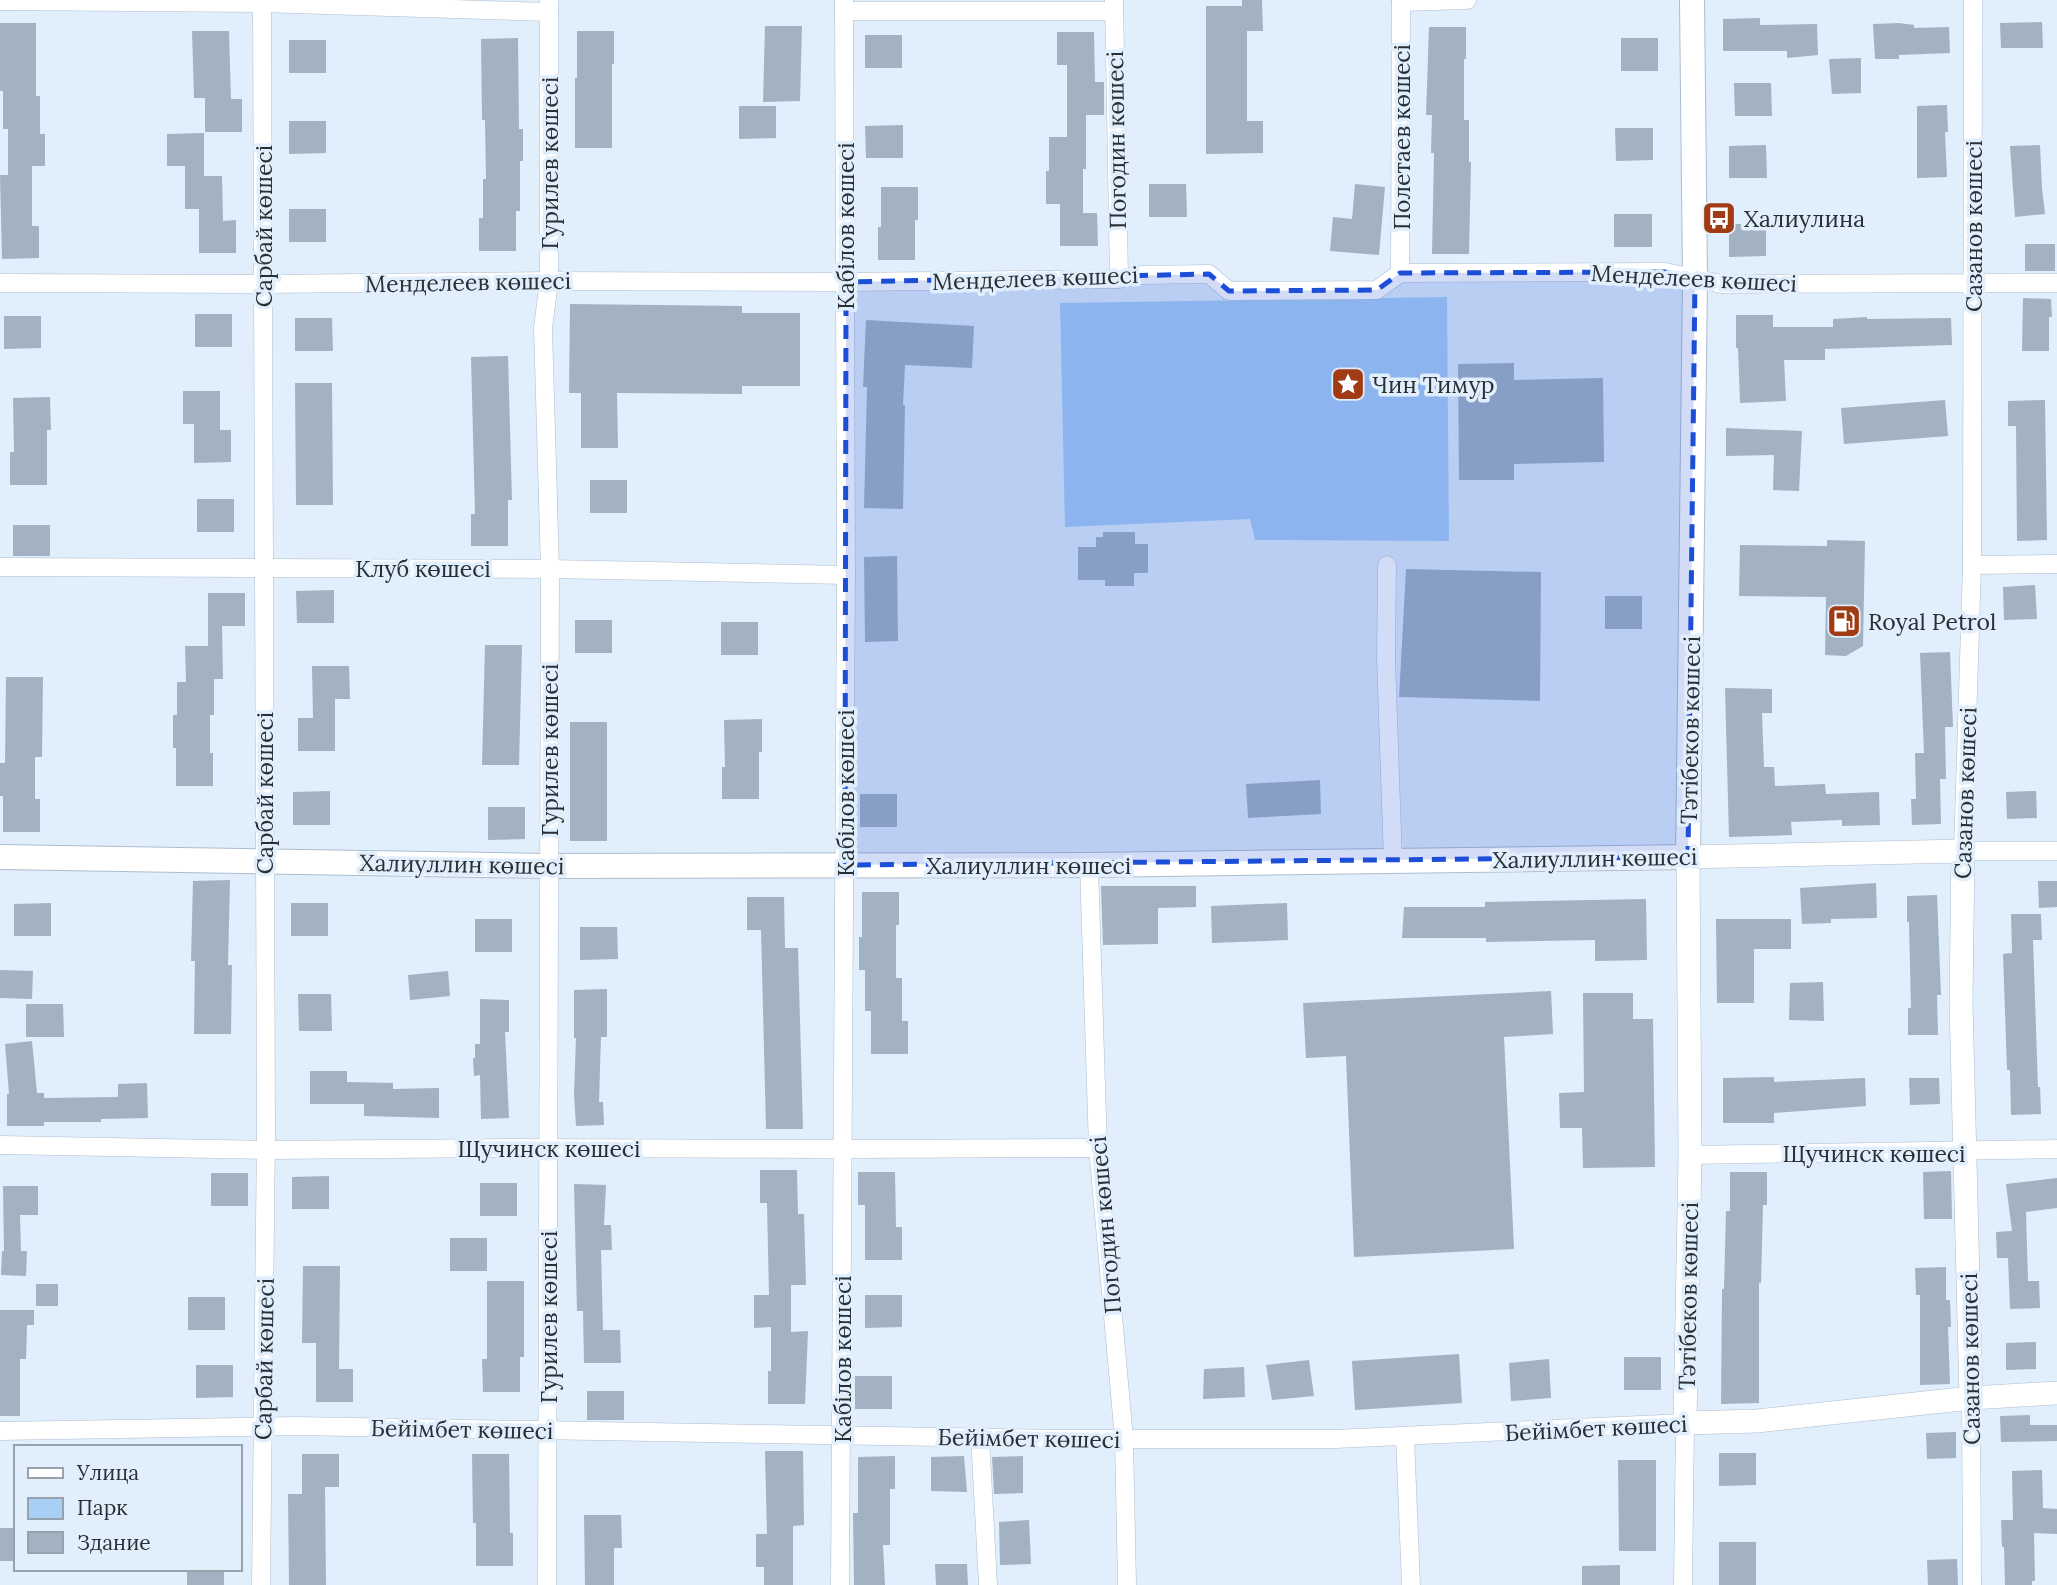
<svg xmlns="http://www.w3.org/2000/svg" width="2057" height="1585" font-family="Lora,serif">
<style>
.green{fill:#a8cff6}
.building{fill:#a2b2c2}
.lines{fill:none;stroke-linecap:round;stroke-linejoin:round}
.minor-casing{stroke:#adbdcd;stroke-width:19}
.tertiary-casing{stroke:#adbdcd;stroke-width:24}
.secondary-casing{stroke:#adbdcd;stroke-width:26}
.minor{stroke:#fff;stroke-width:18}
.tertiary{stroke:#fff;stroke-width:23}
.secondary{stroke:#fff;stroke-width:24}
.marked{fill:#1d4ed8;fill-opacity:0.2;stroke:#1d4ed8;stroke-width:5;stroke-dasharray:14 9;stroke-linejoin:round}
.labels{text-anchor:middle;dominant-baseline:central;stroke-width:7;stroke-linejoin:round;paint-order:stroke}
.street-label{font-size:23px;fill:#282f35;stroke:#e1eefb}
.poi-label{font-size:23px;fill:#282f35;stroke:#e1eefb;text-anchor:start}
</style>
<rect width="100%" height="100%" fill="#e1eefb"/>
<path class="green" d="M1447 297 1449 541 1255 540 1250 519 1065 527 1060 303Z"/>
<g class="building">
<path d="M1242 0H1262L1263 31H1247V121H1263V153L1206 154V6H1242Z"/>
<path d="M1760 18V25L1817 24 1818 55 1787 58V51H1723V19Z"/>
<path d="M2042 22 2043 48H2001L2000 23Z"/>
<path d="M0 23H36V96H40V134H45V166H32V226H39V258L2 259 0 175H8V129H3V91H0Z"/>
<path d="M1899 23 1914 25V28L1949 27 1950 53 1899 55V59H1875L1873 24Z"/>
<path d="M765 26H802L800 101 763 102Z"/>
<path d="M1429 27H1466V59H1464V120H1469V162H1471L1469 254H1432L1434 153H1431L1432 115H1426Z"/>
<path d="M192 31H229L231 99H242V132H205V98H194Z"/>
<path d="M577 31H614V64H612V148H575V78H577Z"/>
<path d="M1057 32H1094L1095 82H1104V115H1086V169H1083V213H1097L1098 246H1060V204H1046V171H1049V137H1067V65H1057Z"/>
<rect x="865" y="35" width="37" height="33"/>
<path d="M518 38 519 129H523V161H520V211H516V251H479V218H483V179H486L485 120H482L481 39Z"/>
<rect x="1621" y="38" width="37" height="33"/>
<rect x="289" y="40" width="37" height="33"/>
<path d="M1861 58V93L1832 94 1829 59Z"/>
<path d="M1734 83H1771L1772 116H1735Z"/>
<path d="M1947 105 1948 132H1945L1947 177 1917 178V106Z"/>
<path d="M739 106H776V138L739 139Z"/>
<path d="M289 121H326V153L289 154Z"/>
<path d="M903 125V158H866L865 126Z"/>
<path d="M1615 128H1653V160L1616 161Z"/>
<path d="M204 133V176H222L223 221 236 220V253H199V209H185V166H167V134Z"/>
<path d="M1766 145 1767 178H1729V146Z"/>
<path d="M2040 145 2042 188 2045 214 2015 217 2010 146Z"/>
<path d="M1149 184H1186L1187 217H1149Z"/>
<path d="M1355 184 1385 187 1379 255 1330 251 1333 217 1352 219Z"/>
<path d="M881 187H918V220H915V260H878V227H881Z"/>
<rect x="289" y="209" width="37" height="33"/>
<rect x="1614" y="214" width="38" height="33"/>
<path d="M1729 224H1766V256L1729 257Z"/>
<rect x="2025" y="244" width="30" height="27"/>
<path d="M2023 298 2051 299 2052 317H2049V351H2022Z"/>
<path d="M570 304 742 306V313H800V386H742V394L617 393 618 448H581V393H569Z"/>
<rect x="195" y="314" width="37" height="33"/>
<path d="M1736 315H1773V327H1833V319L1867 317V319L1951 318 1952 345 1825 349V360H1784L1786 401 1740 403 1738 348H1736Z"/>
<path d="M4 316H41V348L4 349Z"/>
<path d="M295 318H332L333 351H295Z"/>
<path d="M866 320 974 326 972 368 905 365 903 405H905L903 509 864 508 867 387H863Z"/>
<path d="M508 356 512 500H508V546H471V514H475L471 357Z"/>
<path d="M1514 363V380L1603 378 1604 462 1514 464V480H1459L1458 364Z"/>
<path d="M295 383H332L333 505H296Z"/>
<path d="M183 391H220V430H231V462L194 463V424H183Z"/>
<path d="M50 397 51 430H47V485H10V452H14L13 398Z"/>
<path d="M1945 400 1948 436 1844 444 1841 408Z"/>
<path d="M2045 400 2047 540 2017 541 2016 426H2008V401Z"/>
<path d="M1726 428 1802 431 1799 491 1773 490 1774 455 1726 456Z"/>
<rect x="590" y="480" width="37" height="33"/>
<rect x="197" y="499" width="37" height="33"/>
<rect x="13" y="525" width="37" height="31"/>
<path d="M1103 532H1135V544H1148V573H1134V586H1105V580H1078V547H1096V537H1103Z"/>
<path d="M1827 540 1865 541 1863 646 1846 656 1825 655 1826 597 1739 596 1740 545 1827 546Z"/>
<path d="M897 556 898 641 865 642 864 557Z"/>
<path d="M1406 569 1541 572 1540 701 1399 697Z"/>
<path d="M2035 585 2037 619 2004 620 2003 587Z"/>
<path d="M334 590V623H297L296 591Z"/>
<path d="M208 593H245V626H222L223 679H214V715H210V753H213V786H176V748H173V715H177V682H186L185 646H208Z"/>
<rect x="1605" y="596" width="37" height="33"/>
<rect x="575" y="620" width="37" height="33"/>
<rect x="721" y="622" width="37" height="33"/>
<path d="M485 645H522L519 765H482Z"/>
<path d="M1950 652 1953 727H1945L1946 779H1940L1941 824 1912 825 1911 799H1916L1915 753H1924L1920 653Z"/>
<path d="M312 666H349L350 699H335V751H298V718H313Z"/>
<path d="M6 677H43L42 757H35V799H40V832H3V796H0V763H5Z"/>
<path d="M1725 688 1772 689V713H1762L1764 767H1774L1775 786 1825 784 1826 794 1879 792 1880 825 1842 826V820L1791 822 1792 835 1729 837Z"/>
<path d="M762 719V752H759V799H722V767H725L724 720Z"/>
<rect x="570" y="722" width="37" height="119"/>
<path d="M1320 780 1321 814 1248 818 1246 784Z"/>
<path d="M330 791V825H293V792Z"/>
<path d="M2036 791 2037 818 2007 819 2006 792Z"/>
<rect x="860" y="794" width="37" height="33"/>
<path d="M488 807H525V839L488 840Z"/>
<path d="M230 880 228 965H232L231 1034H194L195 961H191L193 881Z"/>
<path d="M2038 881H2057V907L2039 908Z"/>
<path d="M1876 883 1877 918 1831 919V923L1802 924 1800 888Z"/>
<path d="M1101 886H1196V907L1158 908V944L1103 945Z"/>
<path d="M862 892H899V925H896V978H902V1021H908V1054H871V1011H865V970H859V937H862Z"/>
<path d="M1937 895 1941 995H1937L1938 1035H1908V1008H1911L1909 922H1907V896Z"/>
<path d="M747 897H784L785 948H798L803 1129H766L761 930H747Z"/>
<path d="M1646 899 1647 960 1595 961V940L1486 942V938H1402L1404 907H1485V902Z"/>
<path d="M51 903V936H14V904Z"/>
<rect x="291" y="903" width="37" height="33"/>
<path d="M1287 903 1288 940 1212 943 1211 906Z"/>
<path d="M2011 914H2041L2042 940H2033L2038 1087H2040L2041 1114 2011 1115 2010 1070H2007L2003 954 2012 953Z"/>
<rect x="475" y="919" width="37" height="33"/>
<path d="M1716 919H1791V949H1754V1003H1717Z"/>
<path d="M580 927H617L618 959 580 960Z"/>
<path d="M0 970 33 971 32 999 0 998Z"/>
<path d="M448 971 450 996 410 1000 408 975Z"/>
<path d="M1823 982 1824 1021 1789 1020 1790 983Z"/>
<path d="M607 989V1037H601L599 1102H603L604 1125 576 1126 574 1094 576 1038H574V990Z"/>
<path d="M1551 991 1553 1034 1504 1037 1514 1249 1354 1257 1346 1056 1306 1058 1303 1003Z"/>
<path d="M1583 993H1633V1019H1653L1655 1167 1583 1168 1582 1128H1560L1559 1093 1584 1092Z"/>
<path d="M298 994H331L332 1031H299Z"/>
<path d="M480 999 509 1000V1032H505L509 1118 481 1119 480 1075 474 1076 473 1058H475V1044H480Z"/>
<path d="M26 1004H63L64 1037H26Z"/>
<path d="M32 1041 37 1093H44V1098L118 1097V1084L147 1083 148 1118 101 1119V1122H44V1126H7V1094H9L5 1044Z"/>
<path d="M310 1071H347V1082L393 1083V1089L439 1088V1118L364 1116V1104H310Z"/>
<path d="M1774 1077V1082L1865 1078 1866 1106 1774 1113V1123H1723V1078Z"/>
<path d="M1909 1078H1939L1940 1104 1910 1105Z"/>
<path d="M760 1170H797L798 1214H804L806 1285H791V1332L808 1331 805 1404H768V1371H771V1327L754 1328V1295H769L767 1203H760Z"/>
<path d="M1951 1171 1952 1219H1924L1923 1172Z"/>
<path d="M858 1172H895L896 1227H902V1260H865V1205H858Z"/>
<path d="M1730 1172H1767V1205H1763L1761 1283H1759V1403L1721 1404 1722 1289H1724L1726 1211H1730Z"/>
<rect x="211" y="1173" width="37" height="33"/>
<path d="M329 1176V1209H292V1177Z"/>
<path d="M2057 1178V1208L2026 1212 2028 1281H2039L2040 1308 2010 1309 2008 1258H1997L1996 1232 2012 1231 2006 1184Z"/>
<rect x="480" y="1183" width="37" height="33"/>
<path d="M574 1184 606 1185 604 1225H611L612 1250H601L603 1330H620L621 1363H584L583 1311H577Z"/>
<path d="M3 1186H38V1215H20L21 1251H27L26 1276 1 1275 2 1251H4Z"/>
<rect x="450" y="1238" width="37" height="33"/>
<path d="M303 1266H340L339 1369H353V1402H316V1343H302Z"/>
<path d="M1946 1267V1300H1950L1951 1327H1948L1950 1384 1920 1385V1295H1916L1915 1268Z"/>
<path d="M487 1281H524V1357H520V1392H483L482 1359H487Z"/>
<rect x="36" y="1284" width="22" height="22"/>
<path d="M865 1295H902V1327L865 1328Z"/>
<rect x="188" y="1297" width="37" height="33"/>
<path d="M0 1310H34V1325H27L26 1359H20V1416H0Z"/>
<path d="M2036 1342V1369L2006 1370V1343Z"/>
<path d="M1459 1354 1462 1403 1355 1410 1352 1361Z"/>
<rect x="1624" y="1357" width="37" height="33"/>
<path d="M1549 1359 1551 1398 1511 1401 1509 1363Z"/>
<path d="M1309 1360 1314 1396 1272 1400 1266 1365Z"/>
<path d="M196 1365H233V1397L196 1398Z"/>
<path d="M1244 1367 1245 1397 1203 1399 1204 1369Z"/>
<rect x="855" y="1376" width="37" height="33"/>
<rect x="587" y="1391" width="37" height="29"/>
<path d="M2030 1415V1425H2057V1441L2001 1442 2000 1416Z"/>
<path d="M1956 1432V1458L1927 1459 1926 1433Z"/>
<path d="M765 1451H803L804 1525 793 1526V1585H764V1567H756V1534H767Z"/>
<path d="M1719 1453H1756V1485L1719 1486Z"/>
<path d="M302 1454H339V1487H325L326 1585H289L288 1494H302Z"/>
<path d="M472 1454H509L510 1533H513V1566H476V1523H473Z"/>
<path d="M895 1456V1489H890V1545H883L885 1585H854L853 1513H858V1457Z"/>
<path d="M964 1456 967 1492 931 1491V1457Z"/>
<path d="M1023 1456V1493L994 1494 992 1457Z"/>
<path d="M1618 1460H1656V1551H1619Z"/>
<path d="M2042 1470 2043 1508 2057 1509V1534L2034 1533 2035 1581H2032V1585H2005L2004 1547H2002L2001 1520H2013L2012 1471Z"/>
<path d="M584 1515H621L622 1548H614V1585H585Z"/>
<path d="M1029 1520 1031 1564 1000 1565 999 1522Z"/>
<rect x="0" y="1528" width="16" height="33"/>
<rect x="1719" y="1542" width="37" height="43"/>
<path d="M1957 1559 1958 1585H1928L1927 1560Z"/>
<path d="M935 1564H967L968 1585H936Z"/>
<path d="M1620 1565V1585H1582V1566Z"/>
<rect x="187" y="1569" width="37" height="16"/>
</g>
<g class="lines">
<g class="minor-casing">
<g id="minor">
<path d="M1114 0 1119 279"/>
<path d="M1973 0 1972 565 1963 851H2057"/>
<path d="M0 1 261 3 549 12"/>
<path d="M1401 2 1467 0"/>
<path d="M844 11H1114"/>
<path d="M1400 273 1401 0"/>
<path d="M0 283 264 284 549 281 846 282 1119 279 1141 275 1209 274 1229 291 1377 290 1400 273 1665 272 1722 284 2057 283"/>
<path d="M1387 565 1386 659 1393 861"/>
<path d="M1972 565 2057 564"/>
<path d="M0 567 550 569 846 575"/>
<path d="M1089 865 1098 1148 1124 1439 1127 1585"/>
<path d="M0 1145 266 1150 506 1148 843 1149 1098 1148"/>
<path d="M1690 1155 2057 1149"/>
<path d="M1971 1398 1972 1585"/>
<path d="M0 1431 295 1426 1061 1439H1335L1685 1423 1683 1585"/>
<path d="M980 1437 988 1585"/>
<path d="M1405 1437 1411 1585"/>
<path d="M261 1585 266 1133 262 0"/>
<path d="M547 1585 550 569 543 328 549 281V0"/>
<path d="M840 1585 846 575 844 0"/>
</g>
</g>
<g class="tertiary-casing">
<path id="tertiary" d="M1971 1398 1961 1003 1963 851 1688 857 1690 1155 1685 1423 1757 1421 1971 1398 2057 1393"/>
</g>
<g class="secondary-casing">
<path id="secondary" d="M0 857 548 866 1089 865 1688 857 1695 279 1692 0"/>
</g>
<use href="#minor" class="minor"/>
<use href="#tertiary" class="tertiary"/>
<use href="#secondary" class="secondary"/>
</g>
<path class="marked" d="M1665 272 1695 279 1688 857 845 865 846 282 1209 274 1229 291 1377 290 1400 273Z"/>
<defs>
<g id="bus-square" transform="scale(1.75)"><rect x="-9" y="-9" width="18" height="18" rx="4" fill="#a13b14" stroke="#e1eefb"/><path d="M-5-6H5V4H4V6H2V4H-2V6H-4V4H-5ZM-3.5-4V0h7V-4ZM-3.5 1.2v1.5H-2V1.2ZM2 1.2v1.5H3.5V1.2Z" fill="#fff"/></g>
<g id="sight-square" transform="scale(1.75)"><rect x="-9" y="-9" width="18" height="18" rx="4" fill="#a13b14" stroke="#e1eefb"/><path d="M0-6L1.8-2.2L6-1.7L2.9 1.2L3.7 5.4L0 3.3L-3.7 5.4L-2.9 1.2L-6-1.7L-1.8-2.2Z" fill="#fff"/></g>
<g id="fuel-square" transform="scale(1.75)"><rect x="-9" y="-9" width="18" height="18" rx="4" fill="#a13b14" stroke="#e1eefb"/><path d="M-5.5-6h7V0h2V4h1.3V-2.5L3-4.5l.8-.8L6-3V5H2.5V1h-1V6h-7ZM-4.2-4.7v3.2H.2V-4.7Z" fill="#fff"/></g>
</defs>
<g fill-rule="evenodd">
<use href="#bus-square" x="1719" y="218"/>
<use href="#sight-square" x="1348" y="384"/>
<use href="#fuel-square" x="1844" y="621"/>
</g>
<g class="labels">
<g class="street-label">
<text transform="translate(1401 137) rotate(-90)">Полетаев көшесі</text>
<text transform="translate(1116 140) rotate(-91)">Погодин көшесі</text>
<text transform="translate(549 163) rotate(-90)">Гурилев көшесі</text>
<text transform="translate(263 226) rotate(-90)">Сарбай көшесі</text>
<text transform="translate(845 226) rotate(-90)">Кабілов көшесі</text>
<text transform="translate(1973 226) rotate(-90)">Сазанов көшесі</text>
<text transform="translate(1035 278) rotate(-2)">Менделеев көшесі</text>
<text transform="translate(1694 278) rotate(3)">Менделеев көшесі</text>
<text transform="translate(468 282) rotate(-1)">Менделеев көшесі</text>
<text x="423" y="568">Клуб көшесі</text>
<text transform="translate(1690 730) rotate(-89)">Тәтібеков көшесі</text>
<text transform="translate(549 750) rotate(-90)">Гурилев көшесі</text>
<text transform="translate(264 793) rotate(-90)">Сарбай көшесі</text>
<text transform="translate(845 793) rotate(-90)">Кабілов көшесі</text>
<text transform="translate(1965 793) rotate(-88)">Сазанов көшесі</text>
<text transform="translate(1595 858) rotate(-1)">Халиуллин көшесі</text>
<text transform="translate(462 864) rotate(1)">Халиуллин көшесі</text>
<text x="1029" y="865">Халиуллин көшесі</text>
<text x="549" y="1148">Щучинск көшесі</text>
<text x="1874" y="1153">Щучинск көшесі</text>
<text transform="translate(1105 1225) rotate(-95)">Погодин көшесі</text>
<text transform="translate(1688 1296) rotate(-89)">Тәтібеков көшесі</text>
<text transform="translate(548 1317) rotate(-90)">Гурилев көшесі</text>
<text transform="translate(264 1359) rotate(-89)">Сарбай көшесі</text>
<text transform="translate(842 1359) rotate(-90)">Кабілов көшесі</text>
<text transform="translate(1970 1359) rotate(-91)">Сазанов көшесі</text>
<text transform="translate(1596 1428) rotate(-3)">Бейімбет көшесі</text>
<text transform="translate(462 1429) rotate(1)">Бейімбет көшесі</text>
<text transform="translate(1029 1438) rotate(1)">Бейімбет көшесі</text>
</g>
<g class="poi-label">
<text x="1744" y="218">Халиулина</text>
<text x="1372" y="384">Чин Тимур</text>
<text x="1868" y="621">Royal Petrol</text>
</g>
</g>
<rect x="14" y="1445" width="228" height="126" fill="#e1eefb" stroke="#97a2ac" stroke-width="2"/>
<rect x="28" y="1468" width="35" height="10" fill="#ffffff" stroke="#97a2ac" stroke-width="2"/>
<text x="77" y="1480" font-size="21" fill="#282f35">Улица</text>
<rect x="28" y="1498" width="35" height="21" fill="#a8cff6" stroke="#97a2ac" stroke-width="2"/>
<text x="77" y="1515" font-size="21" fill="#282f35">Парк</text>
<rect x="28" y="1532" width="35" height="21" fill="#a2b2c2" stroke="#97a2ac" stroke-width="2"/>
<text x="77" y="1550" font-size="21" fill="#282f35">Здание</text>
</svg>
